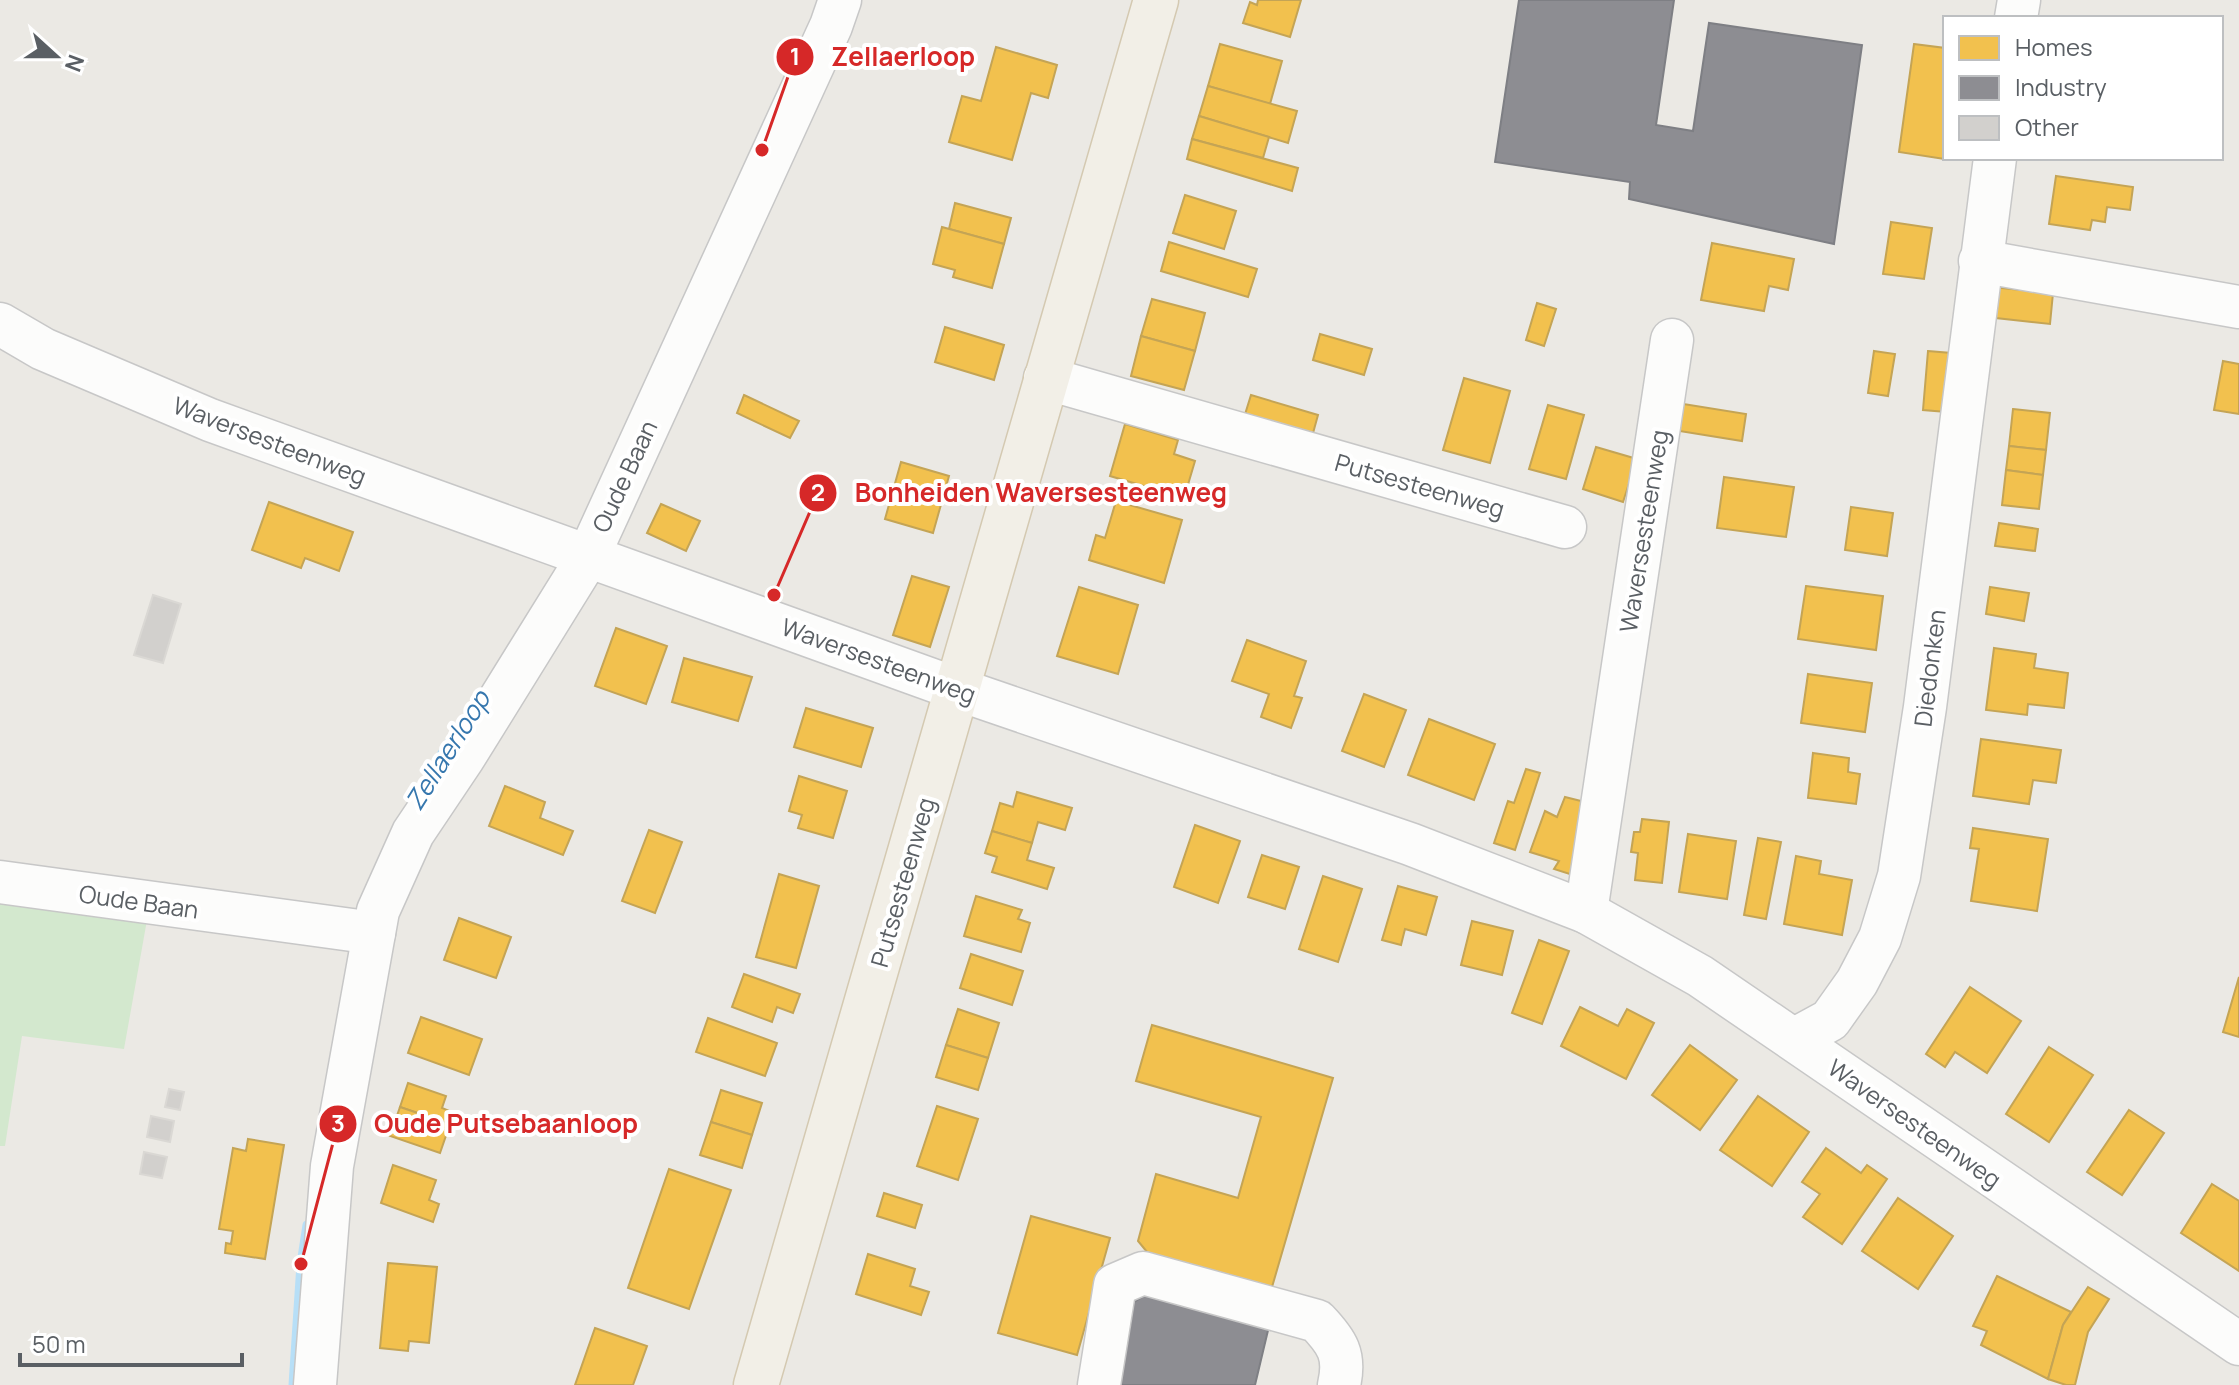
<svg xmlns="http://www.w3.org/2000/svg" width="2239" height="1385" font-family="Manrope,sans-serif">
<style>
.green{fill:#d3e8ce}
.homes{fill:#f2c14e;stroke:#c4a455;stroke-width:2}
.industry{fill:#8d8d92;stroke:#7e7f84;stroke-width:2}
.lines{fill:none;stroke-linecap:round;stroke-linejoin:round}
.stream{stroke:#b7dff7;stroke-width:9}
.building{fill:#d2d0cd;stroke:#dad8d4;stroke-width:2}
.minor-casing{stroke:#c7c7c7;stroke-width:45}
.major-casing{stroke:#d4c9b1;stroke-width:47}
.minor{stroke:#fcfcfb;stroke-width:42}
.major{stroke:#f2efe7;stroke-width:44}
.labels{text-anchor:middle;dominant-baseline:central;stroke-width:8;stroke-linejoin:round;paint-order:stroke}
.street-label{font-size:24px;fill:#5a5f64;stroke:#fff}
.water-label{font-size:26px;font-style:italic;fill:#3677ae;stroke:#fff}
.leader{fill:none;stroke:#d62828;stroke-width:3}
.callout-dot{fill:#d62828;stroke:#fff;stroke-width:3}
.mark-label{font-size:24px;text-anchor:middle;font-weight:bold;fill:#fff}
.callout-label{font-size:26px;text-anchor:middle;font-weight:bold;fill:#d62828;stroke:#fff;stroke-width:8;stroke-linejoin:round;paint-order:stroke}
</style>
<rect width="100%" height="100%" fill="#ebe9e4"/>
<path class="green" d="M0 902 147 920 124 1049 22 1036 5 1146H0Z"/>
<g class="homes">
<path d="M1258 0H1301L1290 37 1243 23 1250 2 1257 5Z"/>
<path d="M1220 44 1282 61 1270 104 1208 86Z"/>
<path d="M1914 44 1945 48V158L1951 160 1899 152Z"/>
<path d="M996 47 1057 65 1048 98 1031 93 1012 160 949 142 962 96 981 101Z"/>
<path d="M1208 86 1297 111 1288 143 1199 116Z"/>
<path d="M1199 116 1269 137 1263 158 1192 139Z"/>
<path d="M1192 139 1298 168 1292 191 1187 159Z"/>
<path d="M2056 176 2133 187 2130 210 2107 207 2105 222 2092 220 2090 230 2049 224Z"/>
<path d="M1185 195 1236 211 1224 249 1173 233Z"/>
<path d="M955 203 1011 218 1004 244 949 229Z"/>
<path d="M1891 222 1932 228 1924 279 1883 274Z"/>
<path d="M942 227 1004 244 992 288 953 277 955 270 933 264Z"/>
<path d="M1169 242 1257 269 1248 297 1161 271Z"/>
<path d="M1712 243 1794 259 1788 290 1769 286 1764 311 1701 300Z"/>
<path d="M1991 287 2053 293 2050 324 1987 317Z"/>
<path d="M1152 299 1205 313 1195 351 1141 336Z"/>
<path d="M1537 303 1556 309 1544 346 1526 340Z"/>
<path d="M945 327 1004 345 994 380 935 362Z"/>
<path d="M1320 334 1372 349 1364 375 1313 360Z"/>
<path d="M1141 336 1195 351 1184 390 1131 376Z"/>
<path d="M1874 351 1895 354 1888 396 1868 393Z"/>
<path d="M1928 351 1963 354 1958 413 1923 410Z"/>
<path d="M2223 361 2239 364V414L2214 410Z"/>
<path d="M1464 378 1510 391 1490 463 1443 450Z"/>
<path d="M744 395 799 421 790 438 737 413Z"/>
<path d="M1251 395 1318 415 1310 444 1242 424Z"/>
<path d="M1671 402 1746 414 1742 441 1667 429Z"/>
<path d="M1548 405 1584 415 1566 479 1529 469Z"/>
<path d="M2013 409 2050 413 2046 450 2009 446Z"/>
<path d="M1125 424 1178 440 1174 454 1195 461 1184 498 1110 476Z"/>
<path d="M2009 446 2046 450 2043 475 2006 470Z"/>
<path d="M1596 447 1637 459 1623 502 1583 489Z"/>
<path d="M901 462 949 476 933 533 885 519Z"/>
<path d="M2006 470 2043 475 2039 509 2002 505Z"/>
<path d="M1724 477 1794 487 1786 537 1717 528Z"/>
<path d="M1116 501 1182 520 1164 583 1089 560 1096 535 1105 538Z"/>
<path d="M269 502 353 532 339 571 305 558 301 568 252 550Z"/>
<path d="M661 504 700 521 686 551 647 533Z"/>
<path d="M1851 507 1893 513 1887 556 1845 550Z"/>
<path d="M1999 523 2038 529 2035 551 1995 546Z"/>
<path d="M912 576 949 587 930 647 893 635Z"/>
<path d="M1806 586 1883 596 1876 650 1798 639Z"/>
<path d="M1079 587 1138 605 1118 674 1057 656Z"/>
<path d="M1990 587 2029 593 2024 621 1986 614Z"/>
<path d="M616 628 667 646 646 704 595 686Z"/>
<path d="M1247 640 1306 661 1294 696 1302 698 1291 728 1261 717 1269 694 1232 681Z"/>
<path d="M1994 648 2036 654 2034 668 2068 673 2064 708 2028 704 2027 715 1986 710Z"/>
<path d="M684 658 752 677 738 721 672 702Z"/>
<path d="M1808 674 1872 683 1865 732 1801 723Z"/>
<path d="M1364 694 1406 710 1384 767 1342 751Z"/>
<path d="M806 708 873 728 861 767 794 747Z"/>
<path d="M1429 719 1495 744 1474 800 1408 775Z"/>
<path d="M1981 739 2061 750 2056 783 2033 780 2029 804 1973 796Z"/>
<path d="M1813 753 1849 758 1848 772 1860 774 1856 804 1808 798Z"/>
<path d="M1526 769 1540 773 1515 850 1494 843 1508 801 1514 803Z"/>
<path d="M799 776 847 791 833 838 798 828 802 815 789 811Z"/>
<path d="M505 786 545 802 540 818 573 831 563 855 489 826Z"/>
<path d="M1017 792 1072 808 1065 830 1038 822 1032 843 992 831 1000 803 1013 807Z"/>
<path d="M1565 797 1593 804 1576 876 1554 869 1559 861 1530 852 1545 811 1557 817Z"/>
<path d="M1642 819 1669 822 1662 883 1635 880 1638 853 1631 852 1634 832H1640Z"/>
<path d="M1195 825 1240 841 1218 903 1174 887Z"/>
<path d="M1973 828 2048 839 2037 911 1971 901 1979 849 1970 848Z"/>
<path d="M649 830 682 842 655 913 622 901Z"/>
<path d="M992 831 1032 843 1027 860 1054 868 1047 889 992 872 997 857 985 853Z"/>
<path d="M1688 834 1736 841 1727 899 1679 892Z"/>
<path d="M1758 838 1781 842 1766 919 1744 915Z"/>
<path d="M1262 855 1299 867 1285 909 1248 897Z"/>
<path d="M1796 856 1821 861 1819 874 1852 880 1842 935 1784 924Z"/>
<path d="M779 874 819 886 796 968 756 957Z"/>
<path d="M1323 876 1362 889 1338 962 1299 949Z"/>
<path d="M1398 886 1437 897 1426 935 1405 929 1401 945 1382 940Z"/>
<path d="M976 896 1022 910 1018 919 1030 923 1021 952 964 936Z"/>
<path d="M459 918 511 937 496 978 444 960Z"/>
<path d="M1472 921 1513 931 1502 975 1461 965Z"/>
<path d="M1539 940 1569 951 1542 1024 1512 1013Z"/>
<path d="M971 954 1023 971 1012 1005 960 988Z"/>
<path d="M744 974 800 994 793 1013 777 1007 772 1022 732 1007Z"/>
<path d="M2239 977V1037L2223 1032Z"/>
<path d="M1970 987 2021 1021 1987 1073 1955 1052 1945 1067 1926 1054Z"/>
<path d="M1580 1007 1618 1026 1627 1009 1654 1023 1626 1079 1561 1046Z"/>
<path d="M958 1009 999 1023 988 1058 946 1045Z"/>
<path d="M421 1017 482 1039 469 1075 408 1053Z"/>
<path d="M708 1018 777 1043 765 1076 696 1052Z"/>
<path d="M1152 1025 1333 1078 1272 1287 1152 1258 1138 1241 1156 1174 1238 1198 1261 1117 1136 1081Z"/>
<path d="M946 1045 988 1058 978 1090 936 1077Z"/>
<path d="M1690 1045 1737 1080 1700 1130 1652 1095Z"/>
<path d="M2049 1047 2093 1075 2049 1142 2006 1114Z"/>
<path d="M408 1083 446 1096 442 1108 454 1113 450 1124 400 1107Z"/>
<path d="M721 1090 762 1103 752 1135 711 1122Z"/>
<path d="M1758 1096 1809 1132 1772 1186 1720 1150Z"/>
<path d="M937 1106 978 1119 958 1180 917 1166Z"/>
<path d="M400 1107 450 1124 440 1153 390 1136Z"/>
<path d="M2129 1110 2164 1133 2122 1195 2087 1172Z"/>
<path d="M711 1122 752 1135 742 1168 700 1155Z"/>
<path d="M248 1139 284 1145 265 1259 225 1253 226 1243 231 1244 233 1231 219 1229 233 1148 246 1151Z"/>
<path d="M1826 1148 1861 1173 1867 1165 1887 1179 1842 1244 1803 1217 1820 1194 1802 1182Z"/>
<path d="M393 1165 436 1180 429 1200 439 1204 433 1222 381 1203Z"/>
<path d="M669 1169 731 1190 689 1309 628 1288Z"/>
<path d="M2212 1184 2239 1201V1271L2181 1233Z"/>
<path d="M884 1193 922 1205 915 1228 877 1216Z"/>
<path d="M1898 1198 1953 1236 1918 1289 1862 1251Z"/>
<path d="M1031 1216 1110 1238 1077 1355 998 1333Z"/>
<path d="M868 1254 915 1269 910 1286 929 1292 921 1315 856 1294Z"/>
<path d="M388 1263 437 1267 429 1343 409 1341 408 1351 380 1348Z"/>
<path d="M1997 1276 2071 1312 2063 1325 2048 1379 1981 1345 1987 1331 1973 1326Z"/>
<path d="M2088 1287 2109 1299 2088 1332 2075 1385H2066L2048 1379 2063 1325Z"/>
<path d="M595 1328 647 1346 633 1385H575Z"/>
</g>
<g class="industry">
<path d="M1519 0H1674L1656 125 1693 131 1709 23 1862 45 1834 244 1629 199 1630 182 1495 162Z"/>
<path d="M1154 1290 1270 1322 1255 1385H1120L1134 1302Z"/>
</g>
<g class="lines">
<g class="stream">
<path d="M437 761 455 733"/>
<path d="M293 1385 301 1264 307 1225"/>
</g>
</g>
<g class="building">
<path d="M153 595 181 604 163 663 134 655Z"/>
<path d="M169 1089 184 1092 180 1110 165 1107Z"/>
<path d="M151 1116 174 1121 170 1142 147 1137Z"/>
<path d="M144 1152 167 1157 162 1178 140 1174Z"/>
</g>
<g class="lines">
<g class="minor-casing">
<g id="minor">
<path d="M2016 18 2019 0"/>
<path d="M1980 261 2239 307"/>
<path d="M0 324 43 349 210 420 957 689 1410 844 1586 912 1700 976 2239 1344"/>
<path d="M1045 378 1565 527"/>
<path d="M0 882 374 933"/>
<path d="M1586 912 1672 340"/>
<path d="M1795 1039 1830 1020 1857 982 1880 938 1899 876 1925 707 1995 158"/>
<path d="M315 1385 332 1166 378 911 413 833 464 757 588 557 831 26 840 0"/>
<path d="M1099 1385 1115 1285 1143 1273 1317 1321C1337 1342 1346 1355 1339 1385"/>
</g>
</g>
<g class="major-casing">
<path id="major" d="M756 1385 1156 0"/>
</g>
<use href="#minor" class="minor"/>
<use href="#major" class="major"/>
</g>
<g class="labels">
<g class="street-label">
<text transform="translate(270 440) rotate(21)">Waversesteenweg</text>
<text transform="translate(624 476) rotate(-65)">Oude Baan</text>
<text transform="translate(1420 485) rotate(16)">Putsesteenweg</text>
<text transform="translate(1643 531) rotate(-81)">Waversesteenweg</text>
<text transform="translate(879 660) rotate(20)">Waversesteenweg</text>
<text transform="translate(1929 668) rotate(-83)">Diedonken</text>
<text transform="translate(902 882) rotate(-74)">Putsesteenweg</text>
<text transform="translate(139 901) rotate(8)">Oude Baan</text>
<text transform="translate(1915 1123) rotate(35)">Waversesteenweg</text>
</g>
<g class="water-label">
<text transform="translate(447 750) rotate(-58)">Zellaerloop</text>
</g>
</g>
<path class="leader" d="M762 150L795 57M774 595L818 493M301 1264L338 1124"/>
<g class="callout-dot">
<circle cx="762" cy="150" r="8"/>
<circle cx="774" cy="595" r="8"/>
<circle cx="301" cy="1264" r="8"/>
<circle cx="795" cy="57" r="20"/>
<circle cx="818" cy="493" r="20"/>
<circle cx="338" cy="1124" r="20"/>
</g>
<g class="mark-label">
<text x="795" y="65">1</text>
<text x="818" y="501">2</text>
<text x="338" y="1132">3</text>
</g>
<g class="callout-label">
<text x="903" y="66">Zellaerloop</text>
<text x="1041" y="502">Bonheiden Waversesteenweg</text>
<text x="506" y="1133">Oude Putsebaanloop</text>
</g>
<rect x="1943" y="16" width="280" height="144" fill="#ffffff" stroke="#bdbfc1" stroke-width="2"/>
<rect x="1959" y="36" width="40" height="24" fill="#f2c14e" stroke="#bdbfc1" stroke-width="2"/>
<text x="2015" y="56" font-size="24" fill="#5a5f64">Homes</text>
<rect x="1959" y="76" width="40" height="24" fill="#8d8d92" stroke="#bdbfc1" stroke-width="2"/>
<text x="2015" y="96" font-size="24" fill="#5a5f64">Industry</text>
<rect x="1959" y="116" width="40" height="24" fill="#d2d0cd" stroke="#bdbfc1" stroke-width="2"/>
<text x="2015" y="136" font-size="24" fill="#5a5f64">Other</text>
<g transform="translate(56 56) rotate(111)" stroke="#ffffff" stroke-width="6" paint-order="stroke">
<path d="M0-6L14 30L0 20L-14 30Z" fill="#5a5f64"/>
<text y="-12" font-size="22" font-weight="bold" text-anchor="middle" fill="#5a5f64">N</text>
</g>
<path d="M20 1353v12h222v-12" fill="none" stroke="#5a5f64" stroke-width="4"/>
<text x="32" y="1353" font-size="24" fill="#5a5f64" stroke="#ffffff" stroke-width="6" paint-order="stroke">50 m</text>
</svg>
